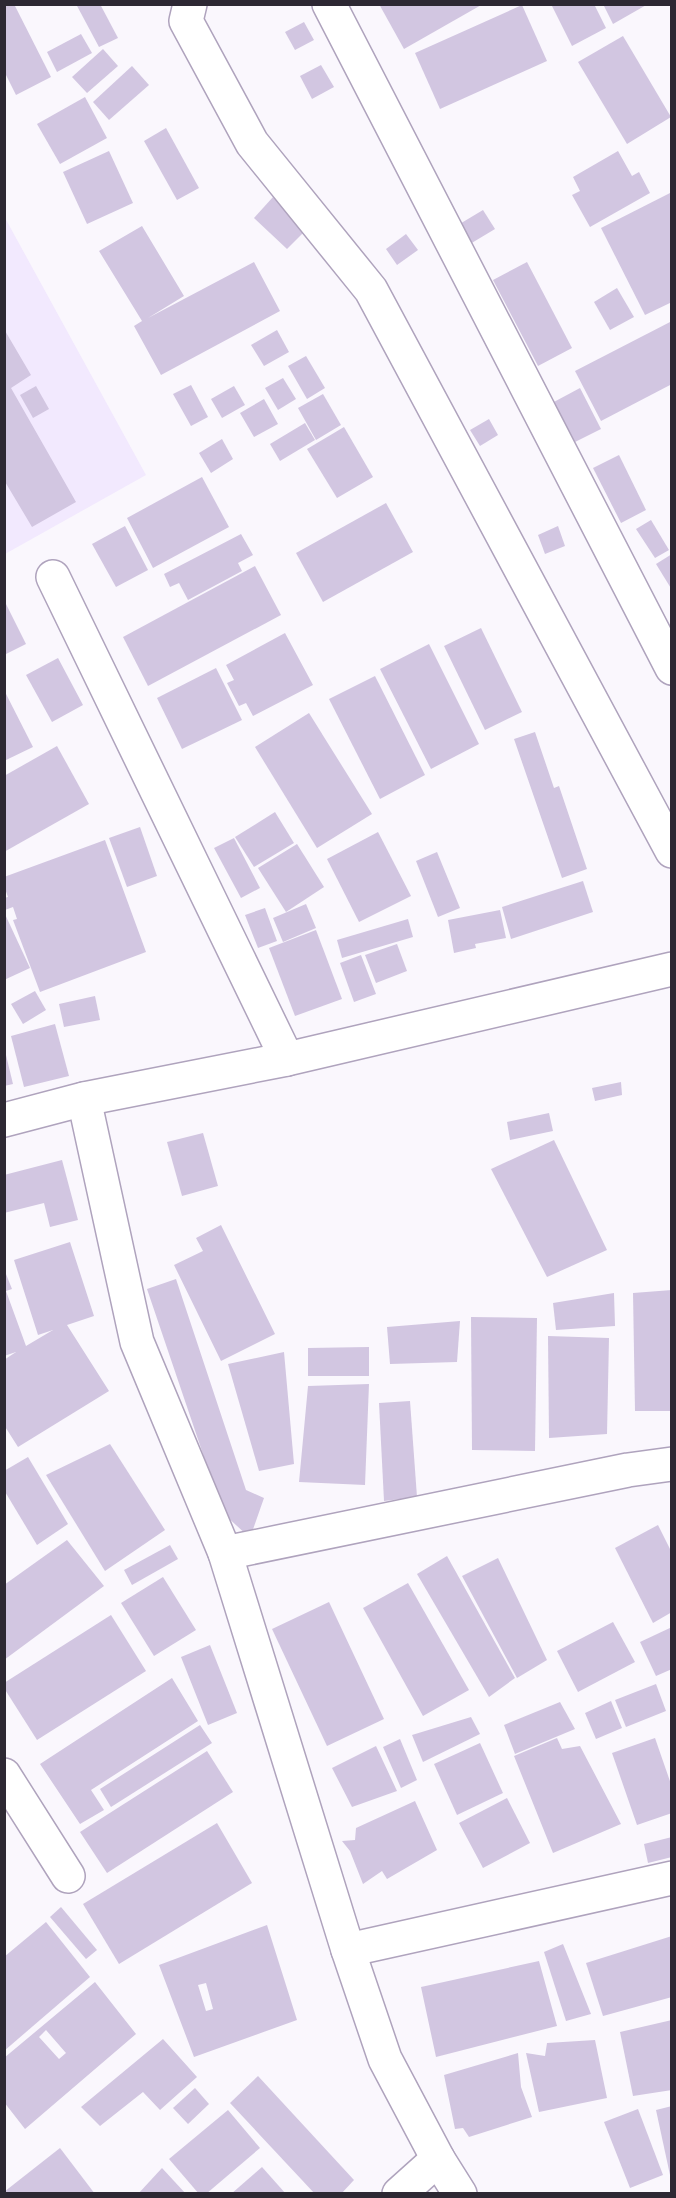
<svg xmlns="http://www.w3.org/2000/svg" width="676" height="2198" font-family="'Public Sans',sans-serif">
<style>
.built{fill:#f2e9fe}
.building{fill:#d2c6e1;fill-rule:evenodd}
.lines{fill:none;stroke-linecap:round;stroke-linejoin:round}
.minor-casing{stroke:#afa3bd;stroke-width:36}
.tertiary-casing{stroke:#afa3bd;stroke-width:36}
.minor{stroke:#fff;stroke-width:33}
.tertiary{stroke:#fff;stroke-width:33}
</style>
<rect width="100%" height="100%" fill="#faf7fd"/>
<path class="built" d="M4 216 146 475 5 554H4Z"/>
<g class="building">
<path d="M4 4H14L51 77 16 95 4 71Z"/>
<path d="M76 4H100L118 38 99 47Z"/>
<path d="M379 4H483L404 49Z"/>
<path d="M551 4H594L606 28 572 46Z"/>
<path d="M603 4H648L613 24Z"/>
<path d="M522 5 547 61 440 109 415 53Z"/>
<path d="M304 22 314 40 295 50 285 32Z"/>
<path d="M81 34 92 53 57 72 47 52Z"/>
<path d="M623 36 671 117 627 144 578 62Z"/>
<path d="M103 49 118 66 87 93 72 77Z"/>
<path d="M321 65 334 87 312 99 300 76Z"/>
<path d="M132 66 149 85 109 120 93 102Z"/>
<path d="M85 97 107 138 60 164 37 124Z"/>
<path d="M166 128 199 188 177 200 144 141Z"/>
<path d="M109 151 133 203 87 224 63 172Z"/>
<path d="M618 151 632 176 639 172 650 193 590 227 572 195 580 191 573 177Z"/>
<path d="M672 192V302L645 315 601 228Z"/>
<path d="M273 197 307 229 287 249 254 218Z"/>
<path d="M483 210 495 229 470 244 458 225Z"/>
<path d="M142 226 184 296 148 318 254 262 280 311 161 375 134 326 142 321 99 251Z"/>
<path d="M406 234 418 250 397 265 386 249Z"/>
<path d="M527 262 572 348 538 366 493 280Z"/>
<path d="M617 288 634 317 610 330 594 302Z"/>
<path d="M672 321V384L601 421 575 371Z"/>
<path d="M4 329 31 375 11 388 76 502 32 527 4 480Z"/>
<path d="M277 330 289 352 264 366 251 345Z"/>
<path d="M306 356 325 388 307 399 288 366Z"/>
<path d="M283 378 296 399 278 410 265 388Z"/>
<path d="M191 385 208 417 191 426 173 394Z"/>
<path d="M36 386 49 409 33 418 20 395Z"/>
<path d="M234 386 245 405 222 418 211 399Z"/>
<path d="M580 388 601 429 573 443 552 403Z"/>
<path d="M323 394 341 425 316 440 298 408Z"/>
<path d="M264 399 278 424 254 437 240 413Z"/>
<path d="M489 419 498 435 480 446 470 430Z"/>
<path d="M305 423 315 440 280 461 270 444Z"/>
<path d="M344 427 373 477 337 498 307 449Z"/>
<path d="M222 439 233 459 211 473 199 453Z"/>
<path d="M619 455 646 510 621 523 593 468Z"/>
<path d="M202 477 229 527 153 568 127 518Z"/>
<path d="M386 503 413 552 323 602 296 553Z"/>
<path d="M651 520 669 550 655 558 636 529Z"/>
<path d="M125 526 148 570 116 587 92 544Z"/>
<path d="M558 526 565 546 545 554 538 535Z"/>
<path d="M241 534 253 555 238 563 242 571 188 600 179 583 170 587 164 574Z"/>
<path d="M672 554V590L656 564Z"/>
<path d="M255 566 281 615 148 686 123 637Z"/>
<path d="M4 600 26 644 4 655Z"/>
<path d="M481 628 522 712 485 730 444 646Z"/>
<path d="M285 633 313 685 253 716 246 703 239 706 227 683 234 680 226 665Z"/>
<path d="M429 644 479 744 431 769 380 669Z"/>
<path d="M58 658 83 705 52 722 26 675Z"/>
<path d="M216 668 242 720 182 749 157 698Z"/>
<path d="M375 676 425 775 380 799 329 699Z"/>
<path d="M4 690 33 747 4 761Z"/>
<path d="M309 713 372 814 317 848 255 747Z"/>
<path d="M535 732 554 788 559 786 587 869 562 878 514 739Z"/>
<path d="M57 746 89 804 4 852V776Z"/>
<path d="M275 812 294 843 254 867 235 837Z"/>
<path d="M140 827 157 876 127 887 109 838Z"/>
<path d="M378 832 411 896 359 922 327 859Z"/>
<path d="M234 838 260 888 241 898 214 848Z"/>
<path d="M105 840 146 952 40 992 13 920 17 919 13 907 5 910 4 908V898L8 897 4 886V877Z"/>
<path d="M297 844 324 887 286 912 258 868Z"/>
<path d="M437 852 460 908 438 917 416 861Z"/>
<path d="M583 881 593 912 511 939 502 907Z"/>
<path d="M306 904 316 928 283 942 273 918Z"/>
<path d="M265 908 277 941 258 948 245 915Z"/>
<path d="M500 910 506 938 475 944 476 948 454 953 448 920Z"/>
<path d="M4 912 30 968 4 980Z"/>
<path d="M408 919 413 937 342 958 337 940Z"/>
<path d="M316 930 342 999 295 1016 269 948Z"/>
<path d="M397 944 407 971 376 983 365 955Z"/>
<path d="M361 955 376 994 354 1002 340 963Z"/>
<path d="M35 991 46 1010 23 1024 11 1004Z"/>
<path d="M95 996 100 1020 64 1027 59 1004Z"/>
<path d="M55 1024 69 1076 24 1087 11 1036Z"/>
<path d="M6 1055 13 1084 4 1086V1056Z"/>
<path d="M621 1082 622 1095 595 1101 592 1088Z"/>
<path d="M549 1113 553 1131 510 1140 507 1122Z"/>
<path d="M203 1133 218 1186 182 1196 167 1142Z"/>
<path d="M554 1140 607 1250 547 1277 491 1169Z"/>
<path d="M62 1160 78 1220 50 1227 44 1203 4 1213V1175Z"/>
<path d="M221 1225 275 1334 221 1361 174 1265 203 1251 196 1238Z"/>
<path d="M70 1242 94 1316 67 1325 109 1391 18 1447 4 1425V1360L16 1352 4 1356V1269L12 1289 6 1291 26 1346 53 1330 38 1335 14 1260Z"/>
<path d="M176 1279 246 1490 264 1498 250 1538 223 1513 147 1289Z"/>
<path d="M672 1290V1411H635L633 1293Z"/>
<path d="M614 1293 615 1326 556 1330 553 1303Z"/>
<path d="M471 1317 537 1318 535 1451 472 1450Z"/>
<path d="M460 1321 457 1362 390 1364 387 1327Z"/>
<path d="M548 1336 609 1338 607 1434 549 1438Z"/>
<path d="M369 1347V1376H308V1348Z"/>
<path d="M284 1352 294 1464 259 1471 228 1364Z"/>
<path d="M369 1384 365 1485 299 1482 308 1386Z"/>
<path d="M410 1401 417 1497 384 1501 379 1403Z"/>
<path d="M110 1444 165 1530 105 1571 46 1475Z"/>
<path d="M28 1457 68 1524 37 1545 4 1490V1471Z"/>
<path d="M658 1525 672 1553V1612L653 1623 615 1548Z"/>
<path d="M67 1540 104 1586 4 1660V1585Z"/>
<path d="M170 1545 178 1559 132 1585 124 1570Z"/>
<path d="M447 1556 515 1678 489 1697 417 1574Z"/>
<path d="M498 1558 547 1660 517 1678 462 1576Z"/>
<path d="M163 1577 196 1630 154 1656 121 1603Z"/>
<path d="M408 1583 469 1690 423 1716 363 1608Z"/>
<path d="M329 1602 384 1719 327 1746 272 1629Z"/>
<path d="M111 1615 146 1671 37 1740 4 1688V1683Z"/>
<path d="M613 1622 635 1662 578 1692 557 1651Z"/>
<path d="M672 1627V1669L656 1676 640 1642Z"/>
<path d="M210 1645 237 1713 208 1725 181 1657Z"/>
<path d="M172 1678 198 1721 91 1790 104 1810 80 1824 40 1764Z"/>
<path d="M656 1684 666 1711 626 1727 615 1700Z"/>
<path d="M611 1701 622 1728 596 1739 585 1713Z"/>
<path d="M560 1702 575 1729 515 1754 504 1725Z"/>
<path d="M471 1717 480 1734 423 1762 412 1735Z"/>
<path d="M200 1725 212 1743 111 1807 100 1789Z"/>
<path d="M557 1738 562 1749 580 1746 621 1824 553 1853 514 1756Z"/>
<path d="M655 1738 672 1787V1813L637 1825 612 1753Z"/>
<path d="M400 1739 417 1780 401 1788 383 1747Z"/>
<path d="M480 1743 503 1793 457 1815 434 1764Z"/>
<path d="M376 1746 397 1791 352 1807 332 1768Z"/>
<path d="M207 1751 233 1792 107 1873 80 1832Z"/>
<path d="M507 1798 530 1843 483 1868 459 1823Z"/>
<path d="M415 1801 437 1850 387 1879 382 1871 363 1884 350 1851 342 1841 355 1840 356 1828Z"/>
<path d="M217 1823 252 1883 119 1964 83 1904Z"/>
<path d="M672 1837V1857L648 1863 644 1844Z"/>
<path d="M61 1907 97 1950 86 1959 50 1917Z"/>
<path d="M46 1922 90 1977 4 2051V1957Z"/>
<path d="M267 1925 297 2020 194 2057 159 1965ZM206 1983 213 2009 206 2011 198 1985Z"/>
<path d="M672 1936V1997L603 2016 586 1963Z"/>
<path d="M563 1944 591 2014 566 2021 544 1952Z"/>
<path d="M539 1961 557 2026 436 2057 421 1987Z"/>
<path d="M95 1982 136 2034 25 2129 4 2102V2058ZM46 2030 66 2053 59 2059 39 2037Z"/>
<path d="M672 2020V2090L633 2096 620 2032Z"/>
<path d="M163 2039 197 2077 160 2110 143 2092 100 2126 81 2107Z"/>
<path d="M595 2040 607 2098 539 2112 526 2053 545 2056 547 2043Z"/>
<path d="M518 2053 521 2087 532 2117 469 2137 463 2128 455 2129 444 2075Z"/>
<path d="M258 2076 354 2180 341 2194H315L230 2103Z"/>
<path d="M195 2088 209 2104 188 2124 173 2108Z"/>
<path d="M672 2106V2175H670L656 2110Z"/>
<path d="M638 2109 663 2175 630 2188 604 2122Z"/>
<path d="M228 2110 260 2148 206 2194H199L169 2159Z"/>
<path d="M60 2148 95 2194H4V2192Z"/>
<path d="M262 2167 286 2194H231Z"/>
<path d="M162 2168 186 2194H138Z"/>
</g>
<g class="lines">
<g class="minor-casing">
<g id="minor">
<path d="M190 4 186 21 252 143 371 290 672 851"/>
<path d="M329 4 672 668"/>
<path d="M53 577 287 1059"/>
<path d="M84 1099 137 1342 225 1553 348 1950 385 2059 438 2159 460 2194"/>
<path d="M225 1553 628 1470 672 1464"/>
<path d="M4 1775 68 1876"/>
<path d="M348 1950 672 1878"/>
<path d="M399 2194 438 2159"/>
</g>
</g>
<g class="tertiary-casing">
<path id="tertiary" d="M4 1120 84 1099 287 1059 672 969"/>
</g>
<use href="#minor" class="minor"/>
<use href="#tertiary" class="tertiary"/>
</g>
<rect width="676" height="2198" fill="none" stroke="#2d2833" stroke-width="12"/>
</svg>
